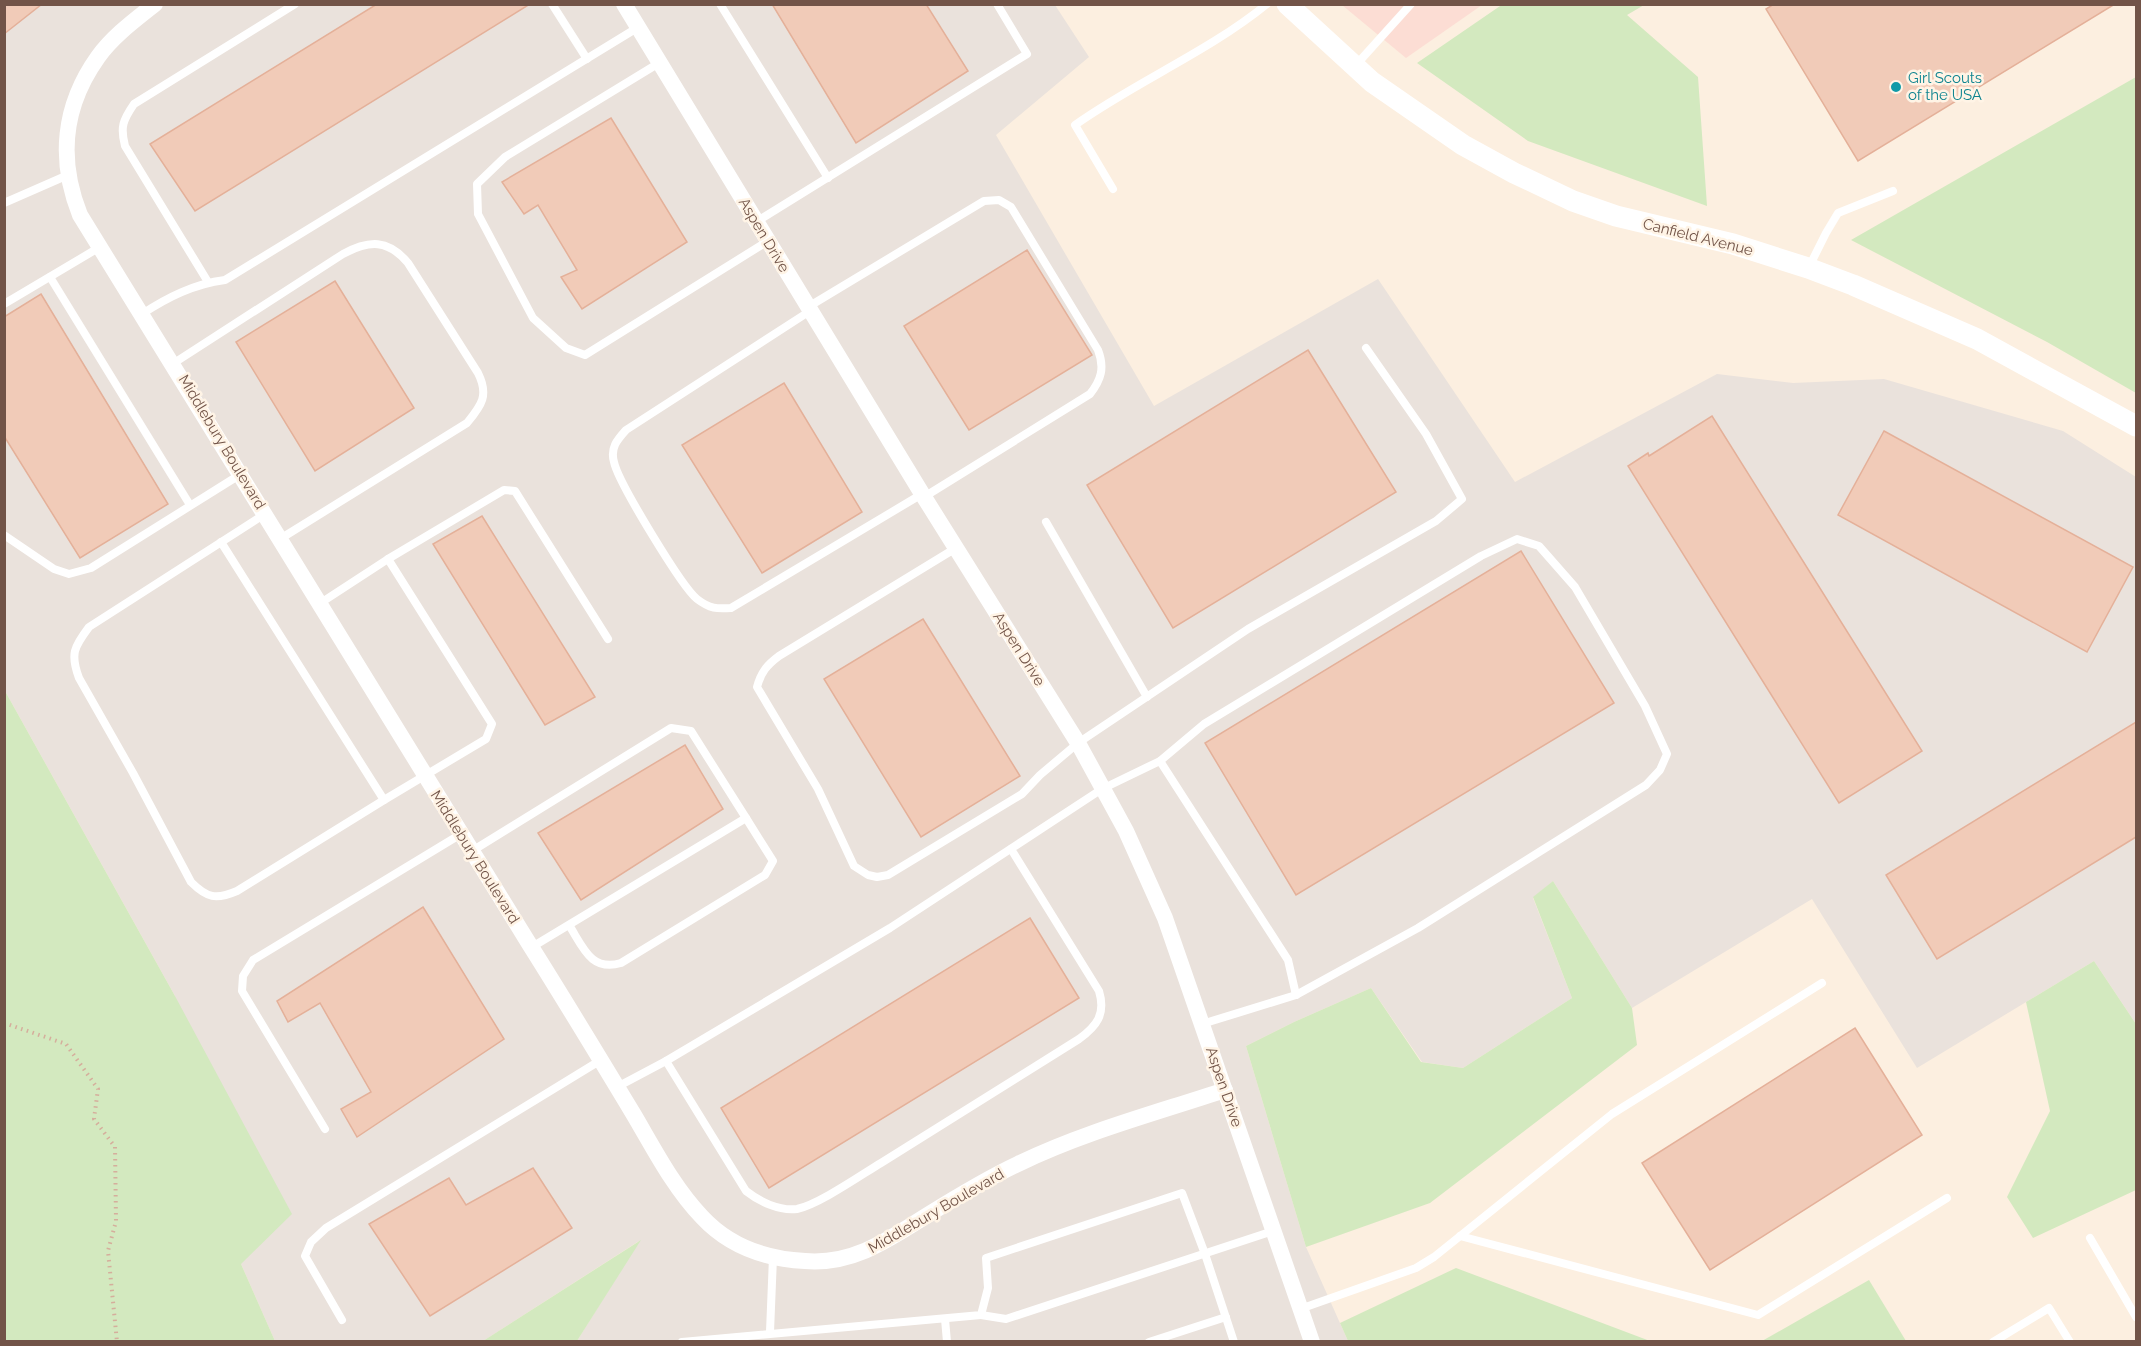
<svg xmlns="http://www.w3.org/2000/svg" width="2141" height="1346" font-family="Raleway,sans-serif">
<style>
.commercial{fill:#fcddd4}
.industrial{fill:#eae2dc}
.green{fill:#d3e9bf}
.building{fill:#f1cbb8;stroke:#e4b099;stroke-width:1.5}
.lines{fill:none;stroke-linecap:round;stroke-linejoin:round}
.path{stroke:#d5ae9c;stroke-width:4;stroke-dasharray:1.5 4.5;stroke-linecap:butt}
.service{stroke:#fff;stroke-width:8}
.minor{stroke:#fff;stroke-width:16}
.tertiary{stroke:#fff;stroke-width:21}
.culture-dot{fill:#0f9aa8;stroke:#fff4e6;stroke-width:2}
.labels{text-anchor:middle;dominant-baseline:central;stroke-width:5;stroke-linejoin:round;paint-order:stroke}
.culture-label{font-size:15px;fill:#0d838f;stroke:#fff4e6;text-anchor:start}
.street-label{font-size:15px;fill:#725448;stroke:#fff4e6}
</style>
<rect width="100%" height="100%" fill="#fcefe0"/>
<path class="commercial" d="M1342 5H1482L1406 58Z"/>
<path class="industrial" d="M4 5H1055L1089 57 996 135 1154 406 1378 279 1515 482 1717 374 1793 383 1884 379 2063 431 2136 477V1024L2094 961 1917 1068 1812 899 1632 1008 1553 881 1533 898 1572 998 1463 1068 1422 1062 1371 988 1294 1022 1246 1046 1306 1247 1348 1341H577L639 1241 483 1341H275L241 1264 175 996 5 691Z"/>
<g class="green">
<path d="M1503 4 1644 5 1627 15 1698 77 1707 206 1528 141 1417 63Z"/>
<path d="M2136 77V393L2047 342 1851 240Z"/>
<path d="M5 691 175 996 292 1214 241 1264 275 1341H5Z"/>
<path d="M1553 881 1632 1008 1637 1045 1430 1203 1306 1247 1246 1046 1294 1022 1371 988 1421 1062 1463 1068 1572 998 1533 897Z"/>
<path d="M2094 961 2136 1024V1190L2033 1238 2007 1197 2050 1111 2026 1002Z"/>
<path d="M641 1240 577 1341H483Z"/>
<path d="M1456 1268 1650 1341H1348L1340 1323Z"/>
<path d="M1869 1280 1906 1341H1762Z"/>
</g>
<g class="building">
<path d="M4 4H42L4 34Z"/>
<path d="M377 4H530L195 211 150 144Z"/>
<path d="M772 4H926L968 71 856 143Z"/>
<path d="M1774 4H2115L1858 161 1766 9Z"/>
<path d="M611 118 687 242 582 309 561 277 577 270 538 205 524 214 502 182Z"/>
<path d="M1027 250 1092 355 969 430 904 326Z"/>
<path d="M335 281 414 408 315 471 236 342Z"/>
<path d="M41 294 168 504 80 558 4 436V317Z"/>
<path d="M1308 350 1396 492 1173 628 1087 485Z"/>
<path d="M784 383 862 512 762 573 682 445Z"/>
<path d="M1712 416 1922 751 1839 803 1628 466 1648 453 1649 456Z"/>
<path d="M1884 431 2133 567 2087 652 1838 515Z"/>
<path d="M482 516 595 697 545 725 433 544Z"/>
<path d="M1521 551 1614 703 1296 895 1205 743Z"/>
<path d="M923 619 1020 776 921 837 824 679Z"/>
<path d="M2136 722V837L1937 959 1886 875Z"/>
<path d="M685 745 723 809 581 900 538 833Z"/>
<path d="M423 907 504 1039 357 1137 341 1109 371 1092 320 1003 288 1022 277 1001Z"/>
<path d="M1030 918 1079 998 769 1188 721 1108Z"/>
<path d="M1855 1028 1922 1135 1710 1270 1642 1163Z"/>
<path d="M533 1168 572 1228 430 1316 369 1224 449 1178 466 1205Z"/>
</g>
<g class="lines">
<path class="path" d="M4 1023 66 1044 98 1089 94 1119 115 1147 116 1221 108 1251 117 1342"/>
<g class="service">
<path d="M552 4 587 59"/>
<path d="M720 4 828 178"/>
<path d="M659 63 505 157 477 184 478 214 533 318 566 348 585 355 768 241"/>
<path d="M1356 65 1411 4"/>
<path d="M1113 189 1075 125C1137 81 1208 52 1267 4"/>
<path d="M4 203 68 175"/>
<path d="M756 222 1027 54 997 4"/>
<path d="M1809 267 1826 233 1838 213 1893 191"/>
<path d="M50 277 190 505"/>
<path d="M208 282 125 146C120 127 123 120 134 104L295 4"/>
<path d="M4 304 100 247"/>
<path d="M808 307 984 201 999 200 1011 207 1098 350C1105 368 1101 380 1090 394L924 497"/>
<path d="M810 311 626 430C617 440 610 448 614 462 618 482 682 587 697 599 710 609 717 609 731 608L922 494"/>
<path d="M142 314C168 297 194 284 225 280L637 28"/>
<path d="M174 363 343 254C369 240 388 239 408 263L478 373C489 395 482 405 467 423L280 539"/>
<path d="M265 514 89 627C74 647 70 654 79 678L133 773 191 882C207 898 216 900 237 891L384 800 486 739 492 724 388 559"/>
<path d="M1046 522 1147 697"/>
<path d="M4 535 54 569 69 574 91 568 241 474"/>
<path d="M221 542 384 800"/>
<path d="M956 548 779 656C767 665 761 672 757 687L818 789 854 866 868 875 877 877 888 875 1022 794 1040 775 1078 743 1248 629 1436 521 1462 499 1426 434 1366 348"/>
<path d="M319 604 388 559 504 490 515 491 608 639"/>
<path d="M1160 761 1204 724 1481 556 1517 539 1539 546 1575 587 1645 706 1667 754 1660 770 1646 785 1418 928 1296 995 1202 1024"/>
<path d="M472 851 671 728 691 731 746 818 532 947"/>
<path d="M569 925C583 947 591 972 621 963L765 875 773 861 746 818"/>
<path d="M666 1061 746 1191C760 1202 779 1211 797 1209 818 1205 861 1175 881 1163 947 1122 1013 1081 1079 1039 1097 1026 1106 1014 1099 991L1011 849"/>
<path d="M617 1087 666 1061 890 928 1102 789 1160 761 1288 960 1296 995"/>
<path d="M325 1129 242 991 243 976 253 960 461 834"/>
<path d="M1460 1236 1758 1315 1947 1198"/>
<path d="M2090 1238 2136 1317"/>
<path d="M1300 1309 1416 1268 1434 1257 1612 1114 1822 983"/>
<path d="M981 1315 1006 1319 1273 1231"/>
<path d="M945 1319 947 1342"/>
<path d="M342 1320 305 1256 311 1242 326 1228 601 1060"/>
<path d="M770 1332 773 1257"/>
<path d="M682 1342 981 1315 988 1288 986 1258 1182 1193 1205 1254 1234 1342"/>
<path d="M1149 1342 1226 1317"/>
<path d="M1993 1342 2049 1308 2070 1342"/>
</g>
<g class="minor">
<path d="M155 4C135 20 113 36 98 57 63 106 58 160 80 215 231 456 378 700 528 942 564 999 599 1057 634 1115 654 1149 674 1188 702 1217 729 1246 766 1259 805 1261 852 1265 888 1240 926 1216 955 1198 986 1179 1018 1164 1084 1132 1156 1113 1225 1090"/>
<path d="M624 4 924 497 1078 743 1126 831 1165 918 1312 1342"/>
</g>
<path class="tertiary" d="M1287 4 1372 82 1463 145 1514 173 1573 201 1616 216 1733 244 1808 268 1853 285 1977 339 2136 426"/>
</g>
<circle class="culture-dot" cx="1896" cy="87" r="6"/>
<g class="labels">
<g class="culture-label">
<text x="1908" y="78">Girl Scouts<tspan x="1908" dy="17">of the USA</tspan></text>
</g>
<g class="street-label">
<text transform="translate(764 235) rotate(59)">Aspen Drive</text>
<text transform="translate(1698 237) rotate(14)">Canfield Avenue</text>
<text transform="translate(222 442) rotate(59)">Middlebury Boulevard</text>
<text transform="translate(1019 649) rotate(58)">Aspen Drive</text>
<text transform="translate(475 857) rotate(58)">Middlebury Boulevard</text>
<text transform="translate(1224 1087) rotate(71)">Aspen Drive</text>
<text transform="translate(936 1211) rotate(-30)">Middlebury Boulevard</text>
</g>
</g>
<rect width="2141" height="1346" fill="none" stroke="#725448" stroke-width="12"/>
</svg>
